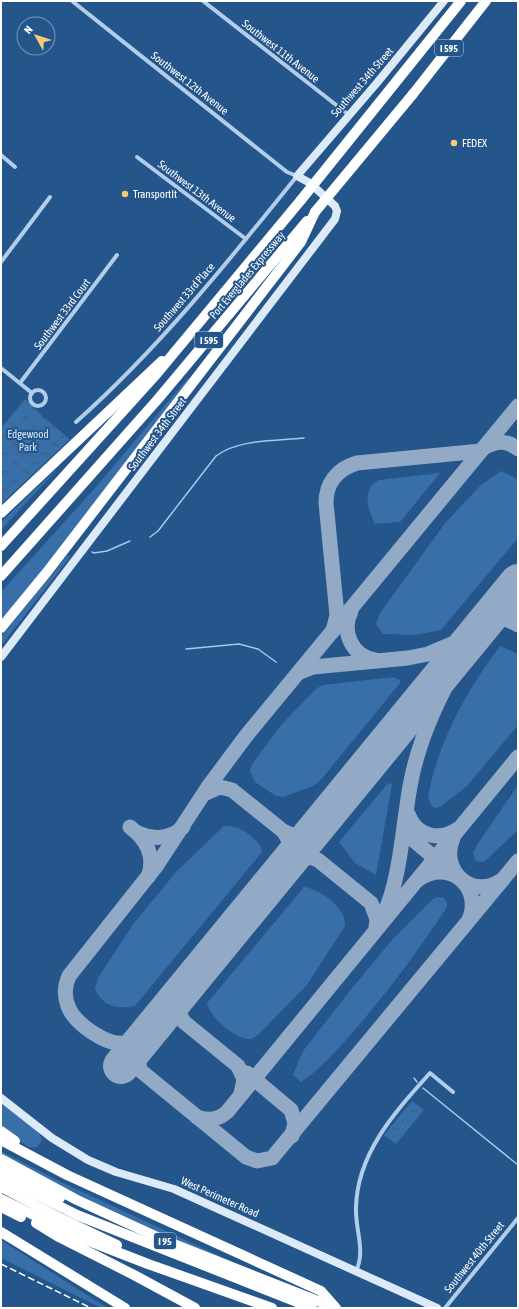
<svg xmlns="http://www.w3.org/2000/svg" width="519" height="1309" font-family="'Asap Condensed',sans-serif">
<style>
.green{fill:#386fa8}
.park{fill:url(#park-crowns)}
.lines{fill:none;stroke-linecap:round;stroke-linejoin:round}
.stream{stroke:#a5c9eb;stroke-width:1.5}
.taxiway{stroke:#92aac5;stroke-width:15}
.runway{stroke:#92aac5;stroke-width:36}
.street{stroke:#b1cdea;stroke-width:4}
.secondary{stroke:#dceaf8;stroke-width:8}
.highway{stroke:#fff;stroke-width:10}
.rail{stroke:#fff;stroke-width:1.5;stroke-dasharray:7 3;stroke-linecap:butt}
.highway-bridge{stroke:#fff;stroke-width:10}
.poi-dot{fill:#f5cb74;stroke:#24558b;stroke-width:1.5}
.labels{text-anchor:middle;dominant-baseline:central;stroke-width:4;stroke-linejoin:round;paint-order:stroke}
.shield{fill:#24558b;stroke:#bdccdc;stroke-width:1}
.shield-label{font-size:10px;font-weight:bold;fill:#fff}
.street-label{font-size:11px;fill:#fff;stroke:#24558b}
.poi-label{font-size:11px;fill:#fff;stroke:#24558b;text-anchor:start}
.park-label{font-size:11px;fill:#d6e7f8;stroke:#24558b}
</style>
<defs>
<pattern id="park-crowns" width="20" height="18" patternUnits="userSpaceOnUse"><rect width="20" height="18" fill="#386fa8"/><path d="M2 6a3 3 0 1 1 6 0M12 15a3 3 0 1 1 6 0" fill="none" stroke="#445a71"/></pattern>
</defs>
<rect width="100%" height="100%" fill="#24558b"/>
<g class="green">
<path d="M188 378 190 380 95 505 1 621V592L95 488Z"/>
<path d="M63 463 1 530V522Z"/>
<path d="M501 471 518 479V538L441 630 415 635 383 634 376 624 380 613 446 522 481 485Z"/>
<path d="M440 473 400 522 375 524C368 510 361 489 379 480Z"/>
<path d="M68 555 70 556 67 561 1 646V637Z"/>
<path d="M500 646 518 654V725L467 786 440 807 434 808 431 805 428 797C438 741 467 690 500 646Z"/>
<path d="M393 677 400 680V683L320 781 313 786 283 797 276 796 255 782 250 771 252 764 281 725 317 688 324 685Z"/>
<path d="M388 783 392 784 376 875 355 863 339 842Z"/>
<path d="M518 785V830L487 859 483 862 476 861 473 853 477 845Z"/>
<path d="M224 826C236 823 261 839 262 852L135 1006C117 1009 103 1007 95 989L98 978 134 923 176 872Z"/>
<path d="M304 887C320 889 347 908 345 926L307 985 261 1032C257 1035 253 1040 248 1039 234 1038 209 1016 207 1003Z"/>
<path d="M437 897 444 898 447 902V907C418 951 388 992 353 1032 337 1050 322 1068 301 1082L293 1075 303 1051 349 992 391 941 433 899Z"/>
<path d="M1 1103 38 1131 42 1140 36 1148 28 1147 1 1127Z"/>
<path d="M1 1151 59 1181 237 1264C154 1238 77 1198 1 1157Z"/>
<path d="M1 1240 98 1302 108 1308H101L1 1258Z"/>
</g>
<g class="park">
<path d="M25 399 43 417 70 439 1 504V428Z"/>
<path d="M412 1101 424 1110 396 1144 384 1135Z"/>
</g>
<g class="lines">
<g class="stream">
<path d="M150 537 158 531 216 456C238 439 277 441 304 438"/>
<path d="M92 552 94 553 107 551 130 541"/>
<path d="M186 649 239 644 258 649 276 662"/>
<path d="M414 1078 417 1082"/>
<path d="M423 1088 518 1165"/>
</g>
<g class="taxiway">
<path d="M485 447C497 441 507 440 518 449"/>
<path d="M510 592C506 605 506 615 518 625"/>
<path d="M351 611C341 632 352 656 375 660"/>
<path d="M486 621 503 618 517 624"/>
<path d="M333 631 337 615 326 503C326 483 337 469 357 463L481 451"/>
<path d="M300 672 313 667 408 658 428 654 459 641 484 624"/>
<path d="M204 794 220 787 232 790 283 831C293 844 291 854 283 867"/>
<path d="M408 814C416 836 439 842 458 829"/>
<path d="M405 821 411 838 442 864"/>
<path d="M130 827C146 839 156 856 148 877"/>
<path d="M283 831C297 839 306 834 318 826"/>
<path d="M138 833C153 840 171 839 183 827"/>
<path d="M453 838C439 870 472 901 502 880"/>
<path d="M280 872 298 858 306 856 318 860 371 903 377 919 376 928"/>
<path d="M419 879C449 858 483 887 469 920"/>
<path d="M384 914C401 878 403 821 411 781 421 730 445 686 470 641"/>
<path d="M184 989C178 1000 176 1010 184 1022L238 1066 244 1079 241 1094"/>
<path d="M154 1026C145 1034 137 1042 125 1043 106 1046 74 1023 68 1006 64 996 65 985 69 976L157 865 208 787 246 736 518 406"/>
<path d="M147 1035C138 1047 134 1056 141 1071L246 1157 257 1161 272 1158 518 861"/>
<path d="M247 1073 291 1110 295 1123 292 1136"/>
<path d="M197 1117C208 1121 218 1120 227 1112L518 757"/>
</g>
<path class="runway" d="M121 1066 518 582"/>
<g class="street">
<path d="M72 1 287 172 297 176C228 262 158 349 76 422"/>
<path d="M203 1 349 115"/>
<path d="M1 155 15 167"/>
<path d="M137 157 246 239"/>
<path d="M1 262 50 197"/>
<path d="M1 368 32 393"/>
<path d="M20 383 117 255"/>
<circle cx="38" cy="398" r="8"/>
<path d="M356 1271C366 1251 355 1229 356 1208 357 1153 395 1112 430 1073L453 1092"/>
<path d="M445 1308 518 1218"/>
</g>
<g class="secondary">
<path d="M1 657 335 219 337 211 335 206 310 183 297 176 376 84 444 1"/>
<path d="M1 1098 52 1138 88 1160 116 1172 174 1189 437 1308"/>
</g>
<g class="highway">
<path d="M413 94 486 1"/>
<path d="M1 513 162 361"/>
<path d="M1 546 154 377 301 200"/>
<path d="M1 576 158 399 307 221"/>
<path d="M1 628 47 572 301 242 315 212"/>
<path d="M1 1131 15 1141"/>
<path d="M1 1140 67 1175 321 1291 336 1308"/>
<path d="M1 1159 77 1200 166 1241 333 1307"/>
<path d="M1 1167 60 1198"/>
<path d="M1 1177 77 1215 312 1308"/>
<path d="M1 1187 58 1217 117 1245"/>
<path d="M1 1199 76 1236 148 1264 272 1308"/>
<path d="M1 1207 21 1217"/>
<path d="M36 1223 57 1236 134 1275 195 1308"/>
<path d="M1 1232 125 1308"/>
</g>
<path class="rail" d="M1 1264 91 1308"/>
<g class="highway-bridge">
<path d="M301 200 461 1"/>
<path d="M315 212 413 94"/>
</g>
</g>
<g class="poi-dot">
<circle cx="454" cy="143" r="4"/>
<circle cx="125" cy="194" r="4"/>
</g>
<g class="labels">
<g class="shield">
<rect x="435" y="40" width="28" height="16" rx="3"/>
<rect x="195" y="332" width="28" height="16" rx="3"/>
<rect x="154" y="1233" width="22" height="16" rx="3"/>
</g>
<g class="shield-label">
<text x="449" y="48">I 595</text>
<text x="209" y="340">I 595</text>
<text x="165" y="1241">I 95</text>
</g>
<g class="street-label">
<text transform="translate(281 51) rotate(38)">Southwest 11th Avenue</text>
<text transform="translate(362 82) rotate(-49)">Southwest 34th Street</text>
<text transform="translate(190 83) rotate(38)">Southwest 12th Avenue</text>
<text transform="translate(197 191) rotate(37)">Southwest 13th Avenue</text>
<text transform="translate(247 275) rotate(-50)">Port Everglades Expressway</text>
<text transform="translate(184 297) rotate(-49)">Southwest 33rd Place</text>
<text transform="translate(62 314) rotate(-53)">Southwest 33rd Court</text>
<text transform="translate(157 434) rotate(-53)">Southwest 34th Street</text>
<text transform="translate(220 1197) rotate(24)">West Perimeter Road</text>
<text transform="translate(474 1257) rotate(-51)">Southwest 40th Street</text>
</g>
<g class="poi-label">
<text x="462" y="143">FEDEX</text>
<text x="133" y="194">TransportIt</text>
</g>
<g class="park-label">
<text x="28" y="434">Edgewood<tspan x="28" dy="13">Park</tspan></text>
</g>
</g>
<rect width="519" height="1309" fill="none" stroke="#ffffff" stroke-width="4"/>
<g transform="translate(36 36) rotate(309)"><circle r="19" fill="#24558b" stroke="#7c99b9"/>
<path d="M0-3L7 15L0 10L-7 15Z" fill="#f5cb74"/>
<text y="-6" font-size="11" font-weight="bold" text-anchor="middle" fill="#ffffff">N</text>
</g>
</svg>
